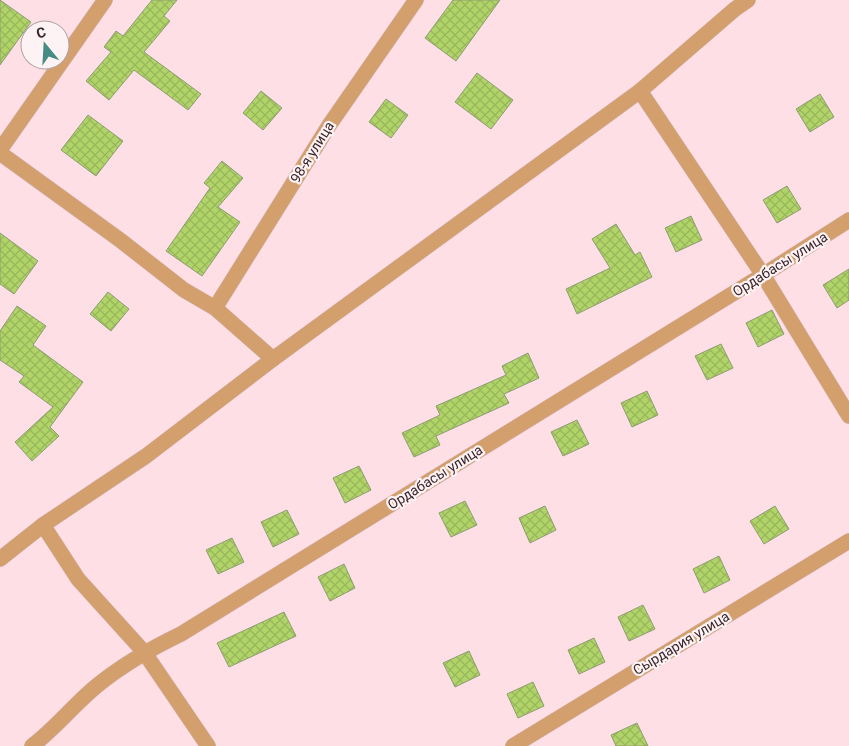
<svg xmlns="http://www.w3.org/2000/svg" width="849" height="746" font-family="Roboto,sans-serif">
<style>
.building{fill:url(#building-cross-hatch);stroke:#8e9c75}
.lines{fill:none;stroke-linecap:round;stroke-linejoin:round}
.minor-casing{stroke:#d7bac0;stroke-width:16}
.minor{stroke:#d39f6d;stroke-width:15}
.labels{text-anchor:middle;dominant-baseline:central;stroke-width:4.5;stroke-linejoin:round;paint-order:stroke}
.street-label{font-size:14px;fill:#3b272c;stroke:#fdf2f4}
</style>
<defs>
<pattern id="building-cross-hatch" width="8" height="8" patternUnits="userSpaceOnUse" patternTransform="scale(1.25)"><rect width="8" height="8" fill="#b0d468"/><path d="M0 0l8 8M0 8l8-8" fill="none" stroke="#98b65a"/></pattern>
</defs>
<rect width="100%" height="100%" fill="#fedfe5"/>
<g class="building">
<path d="M0 0 31 22 0 65Z"/>
<path d="M152 0H177L164 16 170 21 144 52 201 94 188 110 134 70 109 100 86 81 111 52 104 47 116 31 123 36Z"/>
<path d="M453 0H500L456 61 425 38Z"/>
<path d="M477 73 513 100 491 129 455 102Z"/>
<path d="M261 91 282 108 263 130 243 113Z"/>
<path d="M820 94 834 117 810 132 796 109Z"/>
<path d="M386 99 408 115 391 138 369 122Z"/>
<path d="M88 115 123 141 96 176 61 150Z"/>
<path d="M222 161 243 178 218 207 240 222 202 276 166 251 210 188 204 183Z"/>
<path d="M787 186 801 209 777 223 763 200Z"/>
<path d="M691 216 702 240 676 252 665 228Z"/>
<path d="M616 224 635 255 640 252 652 277 577 314 566 289 610 268 592 239Z"/>
<path d="M0 233 38 261 14 294 0 284Z"/>
<path d="M849 269V300L837 308 823 285Z"/>
<path d="M108 292 129 309 111 331 90 314Z"/>
<path d="M17 306 46 326 33 345 83 382 50 427 59 436 32 461 15 442 53 407 19 382 24 376 0 360V331Z"/>
<path d="M772 310 784 334 758 347 746 323Z"/>
<path d="M721 344 733 368 707 380 695 356Z"/>
<path d="M528 353 539 378 504 394 509 403 436 436 440 445 414 457 402 433 440 415 436 406 506 375 502 366Z"/>
<path d="M647 391 658 415 632 427 621 403Z"/>
<path d="M577 420 589 444 563 456 551 432Z"/>
<path d="M359 466 371 490 345 503 333 478Z"/>
<path d="M465 501 477 525 451 537 439 513Z"/>
<path d="M545 506 556 530 530 543 519 518Z"/>
<path d="M775 506 789 529 764 544 750 521Z"/>
<path d="M287 510 299 534 273 547 261 522Z"/>
<path d="M232 538 244 562 218 574 206 550Z"/>
<path d="M719 556 730 580 704 593 693 569Z"/>
<path d="M344 564 355 588 330 601 318 577Z"/>
<path d="M643 605 655 629 629 641 618 617Z"/>
<path d="M284 612 296 636 229 667 217 643Z"/>
<path d="M594 638 605 662 579 674 568 650Z"/>
<path d="M469 651 480 675 455 687 443 663Z"/>
<path d="M533 682 544 706 518 718 507 694Z"/>
<path d="M637 723 648 746H616L611 735Z"/>
</g>
<g class="lines">
<g class="minor-casing">
<g id="minor">
<path d="M640 91 763 275 849 416"/>
<path d="M0 150 105 0"/>
<path d="M0 153 120 240 184 290 215 308 273 359"/>
<path d="M215 308 330 124 416 0"/>
<path d="M43 525 78 579 144 652 208 746"/>
<path d="M0 559 43 525 146 456 273 359 640 91 735 9 748 0"/>
<path d="M32 746C57 727 75 703 99 684 124 664 152 648 181 634L763 275 849 220"/>
<path d="M513 746 849 541"/>
</g>
</g>
<use href="#minor" class="minor"/>
</g>
<g class="labels">
<g class="street-label">
<text transform="translate(312 152) rotate(-58)">98-я улица</text>
<text transform="translate(780 264) rotate(-32)">Ордабасы улица</text>
<text transform="translate(435 477) rotate(-32)">Ордабасы улица</text>
<text transform="translate(681 643) rotate(-31)">Сырдария улица</text>
</g>
</g>
<g transform="translate(45 45) rotate(342)"><circle r="24" fill="#fdf2f4" stroke="#afa1a4"/>
<path d="M0-4L9 19L0 12L-9 19Z" fill="#458b82"/>
<text y="-8" font-size="14" font-weight="bold" text-anchor="middle" fill="#3b272c">С</text>
</g>
</svg>
